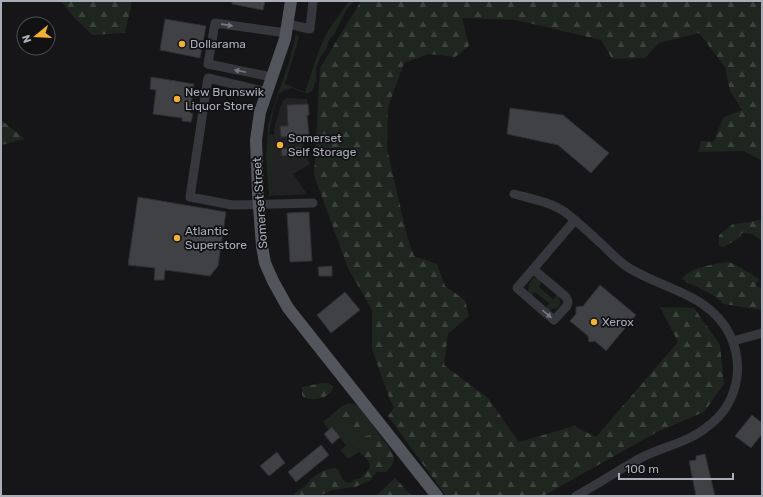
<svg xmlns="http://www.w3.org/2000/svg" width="763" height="497" font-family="Rubik,sans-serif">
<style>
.built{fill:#222225}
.green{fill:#1e261f;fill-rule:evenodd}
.forest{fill:url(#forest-firs)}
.building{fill:#404145;stroke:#303034}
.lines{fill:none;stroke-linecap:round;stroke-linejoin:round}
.minor{stroke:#37383d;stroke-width:9}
.major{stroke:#53555c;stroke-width:12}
.oneway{fill:#757881}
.poi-dot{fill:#f2b134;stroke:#111113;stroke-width:1.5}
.labels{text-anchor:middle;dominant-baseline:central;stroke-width:3.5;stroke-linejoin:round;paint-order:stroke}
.poi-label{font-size:12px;fill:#a8adb8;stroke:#111113;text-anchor:start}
.street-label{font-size:12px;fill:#a8adb8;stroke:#111113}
</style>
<defs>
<pattern id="forest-firs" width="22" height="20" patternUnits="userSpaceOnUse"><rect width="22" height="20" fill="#1e261f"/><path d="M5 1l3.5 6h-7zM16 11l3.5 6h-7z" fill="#3c433d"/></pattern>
</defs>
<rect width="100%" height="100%" fill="#161618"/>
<path class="built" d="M287 98 307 99 309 135 302 147 310 164 293 174 307 194 273 196 271 187 272 152 275 125 281 105 284 100Z"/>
<g class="green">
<path d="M349 1H355L346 10 335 33 329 40 326 50 321 56 316 68V81L312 91 309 93H304L292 88 285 90 279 94 274 108 269 134 274 135 271 186 273 196H269L266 158 268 126 273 108 289 62 296 34 299 37 298 41 285 84 305 92 319 50 327 32Z"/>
<path d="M533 278H537L542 282 539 287 553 299 557 295C565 303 556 314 546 308L549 303 535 292 531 296 528 291 529 284Z"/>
<path d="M350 403 356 405 360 408 390 449 380 437 375 435 360 442 359 452 350 458H347L340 450 346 446 333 427 329 430 323 422 342 406ZM347 408 356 411 360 414 362 422 353 429 342 422Z"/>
</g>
<g class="forest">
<path d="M61 1H132L125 33 92 35 72 15Z"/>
<path d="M361 1H737L762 3V161L744 151 698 152 701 141 714 142 717 132 724 117 742 110 730 91 725 67 699 33 659 43 645 58 612 59 601 40 516 20 462 18 469 46 455 57 429 54 404 63 388 107 387 149 407 236 414 256 437 264 445 286 465 300 469 316 448 334 444 365 488 398 519 442 574 426 596 437 678 342 660 307 694 308 720 345 724 384 704 412 657 432 543 496H446L388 416 394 408 390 400 372 349V310L348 268 314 175 320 68Z"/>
<path d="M1 120 25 139 1 145Z"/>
<path d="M762 219V241L752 234 742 233 738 239 723 247 719 246V235L733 224 750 222Z"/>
<path d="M729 262 740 267 759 279 756 286 762 288V310L724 304 713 295 698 287 688 283 682 279C688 268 717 263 729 262Z"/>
<path d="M322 383H329L333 387C331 398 314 401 304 398L302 395V387Z"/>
<path d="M347 408C356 410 361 412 362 422 356 442 325 412 347 408Z"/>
<path d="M371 435C373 435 375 434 377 435 383 438 394 453 394 458 394 464 390 468 386 472H376L371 480 355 487 332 490 324 494 315 496H293C295 494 299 489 302 488 305 486 305 487 307 484 314 475 324 468 337 468 342 474 340 482 350 483L355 479 361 478 369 469 370 464 366 458 359 452 360 440 363 436Z"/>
<path d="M395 478 412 496H376Z"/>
</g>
<g class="building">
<path d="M232 1H265L263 10 232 4Z"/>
<path d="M165 19 206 26 200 58 160 50Z"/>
<path d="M151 77 194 84 190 113 193 114 191 122 182 121V118L153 114 156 90 150 89Z"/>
<path d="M308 104 309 115H307L309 135 281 137 280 126H288L287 105Z"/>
<path d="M510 108 563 115 609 153 591 173 558 145 507 134Z"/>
<path d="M302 147 303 155 282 156 281 149Z"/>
<path d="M138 197 226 212 218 266 210 276 165 270 164 280H154L155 268 128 265Z"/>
<path d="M309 212 312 261 290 262 287 213Z"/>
<path d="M332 266V276H319L318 267Z"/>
<path d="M600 285 636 315 606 351 595 341 589 342 588 336 570 321 576 314V307L583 306Z"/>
<path d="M345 292 360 310 331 333 317 315Z"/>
<path d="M752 415 762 423V434L751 448 735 436Z"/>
<path d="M332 427 340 437 332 444 324 434Z"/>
<path d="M321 445 329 455 296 482 288 472Z"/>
<path d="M277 452 285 463 269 476 260 466Z"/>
<path d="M705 454 715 496H696L689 461 696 460V456Z"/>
</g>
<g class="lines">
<g class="minor">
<path d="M288 24 310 29 313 1"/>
<path d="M272 77 208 64 215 23 286 33"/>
<path d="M267 92 208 78 190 197 232 205 313 203"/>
<path d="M514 194C532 199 550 202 565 212 576 221 587 230 597 240 608 249 617 261 629 268 665 290 710 294 730 335 736 348 739 362 737 377 734 398 725 414 707 427 690 441 667 446 647 455 639 458 631 464 623 468 607 478 592 487 576 496"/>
<path d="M533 269 566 297 568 302 567 306 554 320 517 288 575 220"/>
<path d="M733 341 762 333"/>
</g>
<path class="major" d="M291 1 285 39 260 112 256 140 258 193 262 246 265 263 273 281 288 308 437 496"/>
</g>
<defs><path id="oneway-solid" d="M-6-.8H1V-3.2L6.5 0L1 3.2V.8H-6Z"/></defs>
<g class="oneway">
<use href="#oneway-solid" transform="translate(227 25) rotate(8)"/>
<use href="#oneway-solid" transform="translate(240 71) rotate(-168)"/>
<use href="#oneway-solid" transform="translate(547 314) rotate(41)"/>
</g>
<g class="poi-dot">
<circle cx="182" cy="44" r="4"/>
<circle cx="177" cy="99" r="4"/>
<circle cx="280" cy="145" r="4"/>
<circle cx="177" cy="238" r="4"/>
<circle cx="594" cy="322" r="4"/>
</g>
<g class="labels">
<g class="poi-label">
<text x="190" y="44">Dollarama</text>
<text x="185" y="92">New Brunswik<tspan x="185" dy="14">Liquor Store</tspan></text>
<text x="288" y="138">Somerset<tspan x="288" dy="14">Self Storage</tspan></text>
<text x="185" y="231">Atlantic<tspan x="185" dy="14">Superstore</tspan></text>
<text x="602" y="322">Xerox</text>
</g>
<g class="street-label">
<text transform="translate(260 203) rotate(-94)">Somerset Street</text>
</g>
</g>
<rect width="763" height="497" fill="none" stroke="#a8adb8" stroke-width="4"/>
<g transform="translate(36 36) rotate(252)"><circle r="19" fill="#111113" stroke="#4d4f55"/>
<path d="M0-3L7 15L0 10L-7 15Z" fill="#f2b134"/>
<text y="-6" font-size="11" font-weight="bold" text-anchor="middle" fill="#a8adb8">N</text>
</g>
<path d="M619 473v6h114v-6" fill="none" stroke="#a8adb8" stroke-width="2"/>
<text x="625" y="473" font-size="12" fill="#a8adb8" stroke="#111113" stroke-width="3" paint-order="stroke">100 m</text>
</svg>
